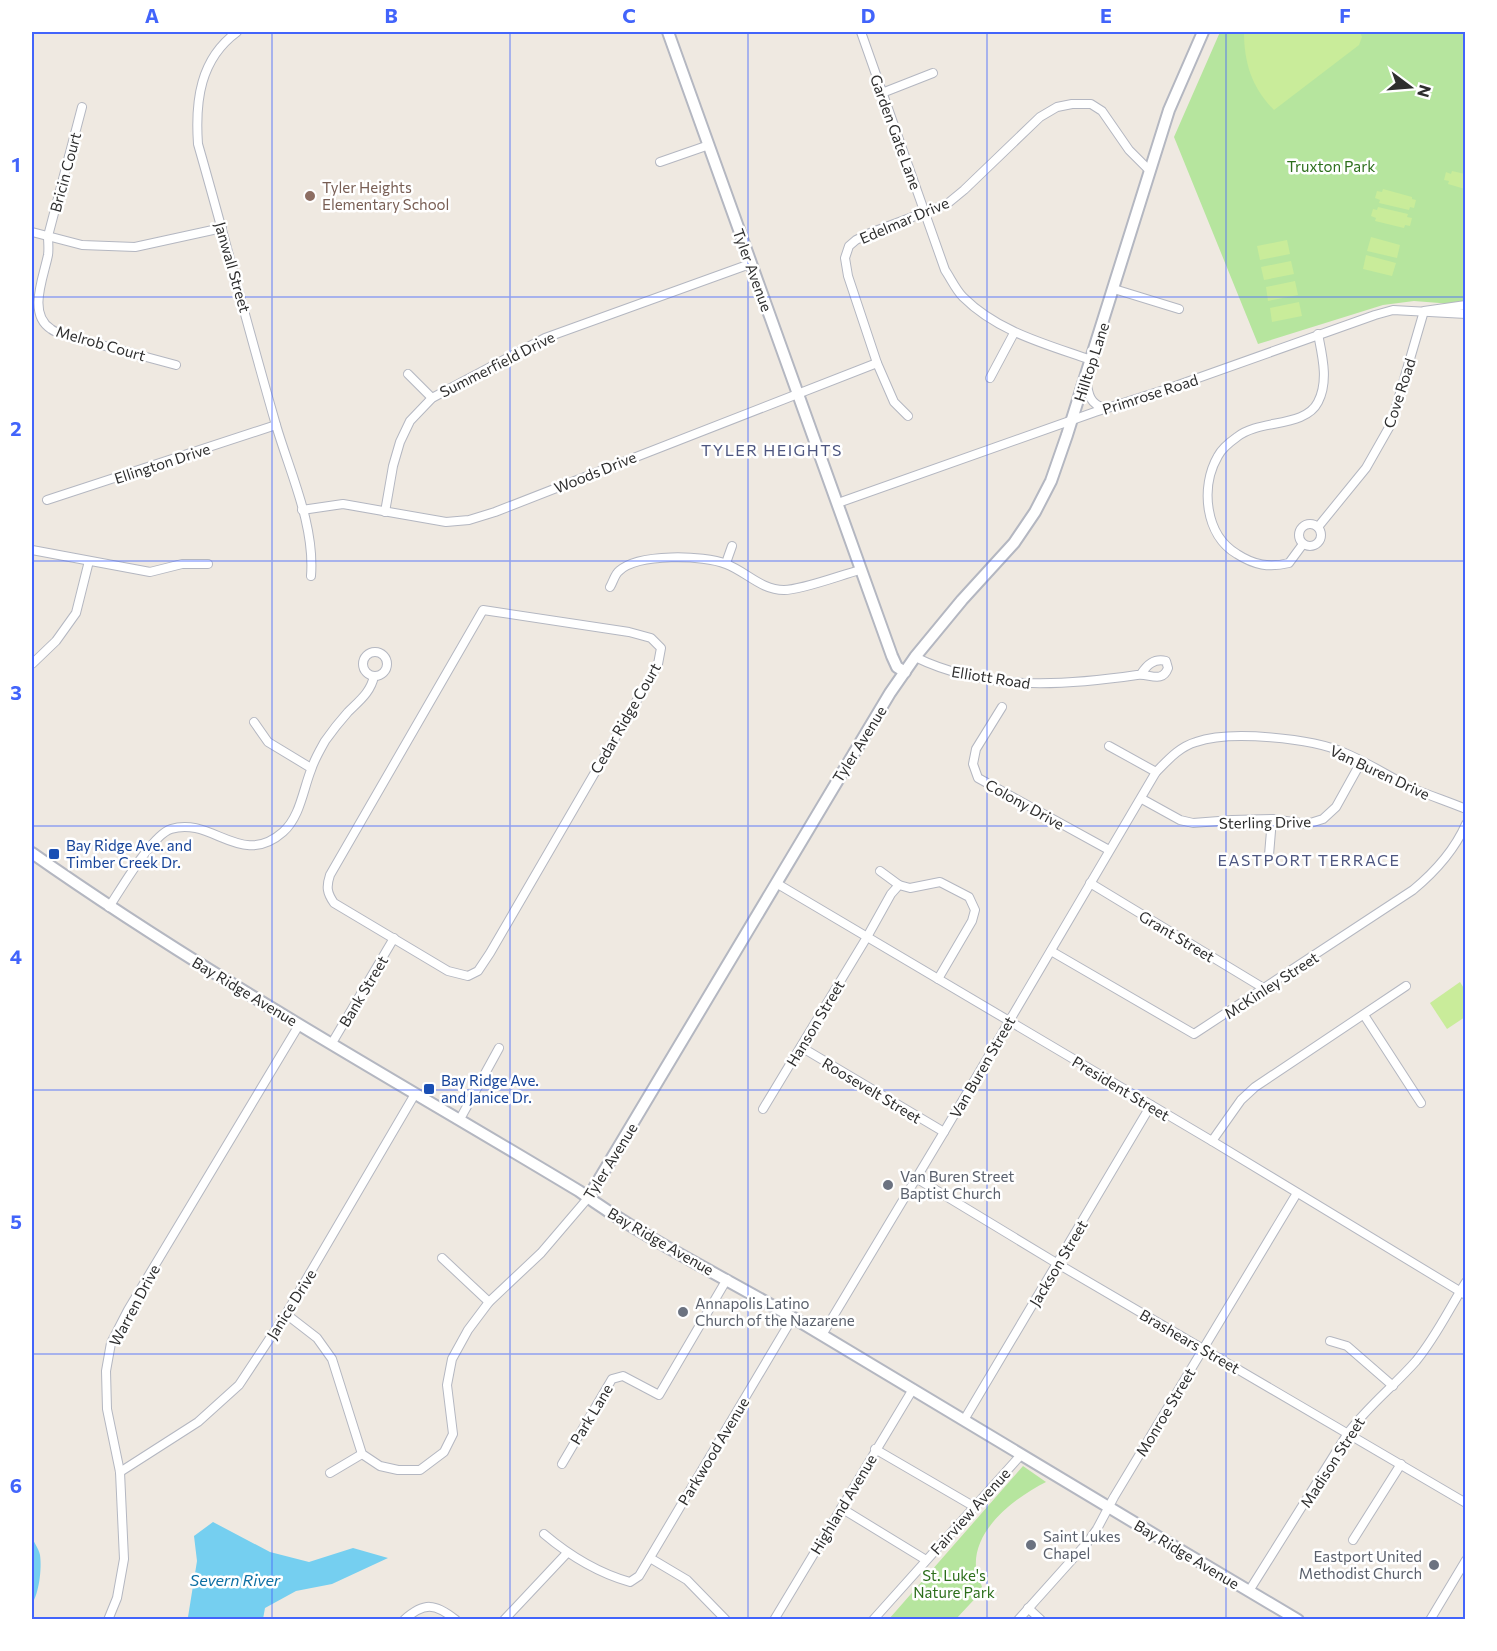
<svg xmlns="http://www.w3.org/2000/svg" width="1497" height="1651" font-family="Commissioner,sans-serif">
<style>
.green{fill:#b6e59e}
.pitch{fill:#c9ec9a}
.water{fill:#75cff0}
.lines{fill:none;stroke-linecap:round;stroke-linejoin:round}
.street-casing{stroke:#b4b7c1;stroke-width:10}
.secondary-casing{stroke:#b4b7c1;stroke-width:14}
.street{stroke:#fff;stroke-width:8}
.secondary{stroke:#fff;stroke-width:10}
.grid{fill:none;stroke:#4264fb;stroke-width:1.5;stroke-opacity:0.55}
.education-dot{fill:#8d6e63;stroke:#fff;stroke-width:2}
.transit-dot{fill:#1a4fb4;stroke:#fff;stroke-width:2}
.worship-dot{fill:#6b7280;stroke:#fff;stroke-width:2}
.labels{text-anchor:middle;dominant-baseline:central;stroke-width:5;stroke-linejoin:round;paint-order:stroke}
.street-label{font-size:15px;fill:#2e2e2e;stroke:#fff}
.park-label{font-size:15px;fill:#2c6e1b;stroke:#fff}
.education-label{font-size:15px;fill:#785e54;stroke:#fff;text-anchor:start}
.transit-label{font-size:15px;fill:#164399;stroke:#fff;text-anchor:start}
.worship-label{font-size:15px;fill:#5b616d;stroke:#fff;text-anchor:start}
.neighbourhood-label{font-size:16px;letter-spacing:1.5px;fill:#4d5680;stroke:#fff}
.water-label{font-size:16px;font-style:italic;fill:#0d6fa3;stroke:#fff}
.neatline{fill:none;stroke:#4264fb;stroke-width:2}
.grid-label{font-size:20px;text-anchor:middle;font-weight:bold;fill:#4264fb}
</style>
<rect width="100%" height="100%" fill="#efe9e1"/>
<g class="green">
<path d="M1220 32H1465V305L1414 301 1383 305 1258 344 1174 137Z"/>
<path d="M1023 1466 1046 1482C1016 1497 973 1529 976 1567 977 1575 981 1583 983 1590L956 1619H889Z"/>
</g>
<g class="pitch">
<path d="M1244 32H1360L1362 37 1359 45 1274 110C1252 88 1244 63 1244 32Z"/>
<path d="M1452 171 1465 174V189L1448 184 1449 181 1444 180 1446 172 1451 174Z"/>
<path d="M1383 189 1412 197V199L1416 200 1414 208 1410 207 1409 210 1379 203 1380 200 1375 198 1377 191 1382 192Z"/>
<path d="M1378 207 1408 214 1407 217 1412 218 1410 226 1405 225 1404 228 1375 221 1376 218 1371 216 1373 209 1377 210Z"/>
<path d="M1371 237 1400 245 1397 258 1367 251Z"/>
<path d="M1287 240 1290 254 1260 260 1257 246Z"/>
<path d="M1366 255 1396 263 1392 276 1363 269Z"/>
<path d="M1291 261 1294 274 1264 280 1261 267Z"/>
<path d="M1295 281 1298 295 1268 301 1266 287Z"/>
<path d="M1299 302 1302 316 1272 322 1270 308Z"/>
<path d="M1460 982 1465 990V1017L1447 1029 1430 1003Z"/>
</g>
<g class="water">
<path d="M213 1522 270 1552 309 1562 353 1548 388 1558 332 1584 296 1591 265 1608 263 1619H185L188 1617 197 1561 194 1536Z"/>
<path d="M32 1537C34 1543 39 1549 40 1555 42 1569 39 1593 32 1604Z"/>
</g>
<g class="lines">
<g class="street-casing">
<g id="street">
<path d="M237 32C200 59 195 101 198 144 225 238 249 332 276 425 290 473 315 525 311 576"/>
<path d="M861 32 945 270C951 279 956 290 963 297 998 332 1046 344 1091 360"/>
<path d="M882 93 933 73"/>
<path d="M82 107 48 236C48 242 49 249 48 255 44 276 27 314 51 329 56 333 63 334 68 336L176 365"/>
<path d="M660 162 709 145"/>
<path d="M32 232 82 245 135 247 222 228"/>
<path d="M1114 289 1179 309"/>
<path d="M408 374 432 398"/>
<path d="M990 378 1014 333"/>
<path d="M1086 379C1088 392 1089 405 1105 408"/>
<path d="M908 416 894 402 877 363 848 276 845 258 849 246 856 240 870 233 947 204 964 190 1040 117 1057 107 1072 104H1091L1102 111 1129 150 1150 171"/>
<path d="M47 500 276 425"/>
<path d="M838 503 1095 412 1167 389 1375 315 1393 310 1466 314"/>
<path d="M302 510 343 504 446 522 469 520 495 512 877 363"/>
<path d="M385 512 393 466 400 442 410 421 432 398 545 338 750 264"/>
<circle cx="1310" cy="535" r="11"/>
<path d="M1318 527 1366 468 1391 424 1424 311 1466 305"/>
<path d="M1303 544 1289 563C1269 568 1254 565 1237 554 1205 535 1200 487 1218 456 1222 448 1230 442 1237 437 1259 419 1305 428 1318 402 1329 381 1322 355 1318 334"/>
<path d="M32 550 150 572 182 564H208"/>
<path d="M726 563 732 546"/>
<path d="M610 587C613 582 615 574 619 571 638 553 704 555 726 564 747 572 761 590 784 590 802 590 841 575 860 570"/>
<path d="M483 610 629 632 651 638 661 648 658 664 490 953 478 971 468 976 448 971 334 903C327 893 326 887 330 875Z"/>
<circle cx="375" cy="664" r="12"/>
<path d="M915 657C985 691 1062 686 1137 675 1149 673 1162 684 1168 668L1166 661C1154 658 1147 665 1141 674"/>
<path d="M32 664 56 641 76 613 89 561"/>
<path d="M1002 707 976 749 973 764 978 778 1109 850"/>
<path d="M254 722 268 742 311 768"/>
<path d="M1109 746 1156 772"/>
<path d="M1142 799 1180 820 1193 823 1232 820 1272 819 1307 824 1323 819 1336 807 1361 762"/>
<path d="M1269 855 1272 819"/>
<path d="M880 871 899 885"/>
<path d="M776 883 1212 1141 1466 1295"/>
<path d="M1090 883 1265 989"/>
<path d="M109 907C121 889 152 835 171 829 212 816 241 869 283 832 300 817 303 790 311 770 314 760 320 750 325 741 332 731 340 721 348 712 359 701 371 692 374 676"/>
<path d="M1051 951 1194 1034 1413 890C1436 871 1454 851 1466 824"/>
<path d="M1364 1015 1421 1103"/>
<path d="M332 1043 394 938"/>
<path d="M801 1047 944 1132"/>
<path d="M763 1109 867 937 891 894 899 885 910 888 940 882 969 897 975 910 972 921 938 979"/>
<path d="M460 1119 499 1048"/>
<path d="M1212 1141 1241 1100 1255 1087 1406 986"/>
<path d="M916 1178 1058 1264 1466 1503"/>
<path d="M442 1258 489 1302"/>
<path d="M286 1314 317 1338 332 1359 362 1454 380 1466 398 1470H420L444 1452 453 1434 447 1385 452 1359 468 1330 489 1302 541 1253 588 1198"/>
<path d="M822 1335 944 1132 1156 772C1168 760 1179 747 1196 742 1230 730 1312 738 1345 753 1369 763 1391 778 1414 789 1431 796 1449 802 1466 809"/>
<path d="M1330 1341 1347 1346 1393 1386"/>
<path d="M964 1420 1151 1105"/>
<path d="M875 1449 973 1506"/>
<path d="M562 1464 612 1379 623 1376 659 1395 727 1279"/>
<path d="M120 1472 198 1422 239 1385 286 1314 415 1094"/>
<path d="M330 1473 362 1454"/>
<path d="M841 1508 926 1560"/>
<path d="M544 1534C570 1556 598 1573 630 1582L639 1576 793 1317"/>
<path d="M1353 1540 1401 1464"/>
<path d="M650 1558 687 1580 726 1620"/>
<path d="M1249 1591 1348 1433C1368 1406 1394 1386 1416 1361 1436 1337 1449 1309 1466 1282"/>
<path d="M1028 1608 1041 1620"/>
<path d="M108 1620 117 1598 124 1559 120 1472 107 1409 106 1371 111 1343 128 1310 299 1025"/>
<path d="M404 1620C424 1602 435 1603 456 1620"/>
<path d="M504 1620 567 1553"/>
<path d="M774 1620 913 1389"/>
<path d="M873 1620 1020 1456"/>
<path d="M1018 1620 1087 1543 1097 1529 1114 1497 1297 1193"/>
<path d="M1430 1620 1466 1560"/>
</g>
</g>
<g class="secondary-casing">
<g id="secondary">
<path d="M668 32 892 656 897 667 905 672"/>
<path d="M32 853C207 976 395 1080 579 1191 647 1241 729 1279 802 1323 967 1422 1132 1522 1298 1620"/>
<path d="M588 1198 890 693 915 657 962 600 1014 543 1035 512 1051 481 1067 435 1169 110 1203 32"/>
</g>
</g>
<use href="#street" class="street"/>
<use href="#secondary" class="secondary"/>
</g>
<path class="grid" d="M272 32V1620M510 32V1620M748 32V1620M987 32V1620M1226 32V1620M32 297H1466M32 561H1466M32 826H1466M32 1090H1466M32 1354H1466"/>
<circle class="education-dot" cx="310" cy="196" r="6"/>
<g class="transit-dot">
<rect x="48" y="848" width="12" height="12" rx="3"/>
<rect x="423" y="1083" width="12" height="12" rx="3"/>
</g>
<g class="worship-dot">
<circle cx="888" cy="1185" r="6"/>
<circle cx="683" cy="1312" r="6"/>
<circle cx="1031" cy="1545" r="6"/>
<circle cx="1434" cy="1565" r="6"/>
</g>
<g class="labels">
<g class="street-label">
<text transform="translate(896 132) rotate(70)">Garden Gate Lane</text>
<text transform="translate(65 172) rotate(-75)">Bricin Court</text>
<text transform="translate(904 220) rotate(-23)">Edelmar Drive</text>
<text transform="translate(233 267) rotate(74)">Janwall Street</text>
<text transform="translate(753 270) rotate(70)">Tyler Avenue</text>
<text transform="translate(101 343) rotate(16)">Melrob Court</text>
<text transform="translate(1091 362) rotate(-72)">Hilltop Lane</text>
<text transform="translate(497 364) rotate(-27)">Summerfield Drive</text>
<text transform="translate(1399 393) rotate(-72)">Cove Road</text>
<text transform="translate(1150 394) rotate(-18)">Primrose Road</text>
<text transform="translate(162 463) rotate(-18)">Ellington Drive</text>
<text transform="translate(595 472) rotate(-22)">Woods Drive</text>
<text transform="translate(991 677) rotate(9)">Elliott Road</text>
<text transform="translate(625 718) rotate(-60)">Cedar Ridge Court</text>
<text transform="translate(859 744) rotate(-58)">Tyler Avenue</text>
<text transform="translate(1380 772) rotate(25)">Van Buren Drive</text>
<text transform="translate(1025 804) rotate(29)">Colony Drive</text>
<text transform="translate(1265 822) rotate(-1)">Sterling Drive</text>
<text transform="translate(1177 936) rotate(31)">Grant Street</text>
<text transform="translate(1271 985) rotate(-33)">McKinley Street</text>
<text transform="translate(245 991) rotate(31)">Bay Ridge Avenue</text>
<text transform="translate(363 991) rotate(-59)">Bank Street</text>
<text transform="translate(815 1023) rotate(-59)">Hanson Street</text>
<text transform="translate(982 1067) rotate(-60)">Van Buren Street</text>
<text transform="translate(1121 1088) rotate(31)">President Street</text>
<text transform="translate(872 1090) rotate(31)">Roosevelt Street</text>
<text transform="translate(610 1161) rotate(-58)">Tyler Avenue</text>
<text transform="translate(661 1241) rotate(30)">Bay Ridge Avenue</text>
<text transform="translate(1058 1263) rotate(-59)">Jackson Street</text>
<text transform="translate(291 1304) rotate(-58)">Janice Drive</text>
<text transform="translate(134 1305) rotate(-62)">Warren Drive</text>
<text transform="translate(1190 1341) rotate(30)">Brashears Street</text>
<text transform="translate(1165 1412) rotate(-59)">Monroe Street</text>
<text transform="translate(591 1414) rotate(-59)">Park Lane</text>
<text transform="translate(713 1451) rotate(-59)">Parkwood Avenue</text>
<text transform="translate(1332 1462) rotate(-57)">Madison Street</text>
<text transform="translate(843 1504) rotate(-59)">Highland Avenue</text>
<text transform="translate(970 1511) rotate(-48)">Fairview Avenue</text>
<text transform="translate(1187 1554) rotate(31)">Bay Ridge Avenue</text>
</g>
<g class="park-label">
<text x="1331" y="166">Truxton Park</text>
<text x="954" y="1575">St. Luke's<tspan x="954" dy="17">Nature Park</tspan></text>
</g>
<g class="education-label">
<text x="322" y="187">Tyler Heights<tspan x="322" dy="17">Elementary School</tspan></text>
</g>
<g class="transit-label">
<text x="66" y="845">Bay Ridge Ave. and<tspan x="66" dy="17">Timber Creek Dr.</tspan></text>
<text x="441" y="1080">Bay Ridge Ave.<tspan x="441" dy="17">and Janice Dr.</tspan></text>
</g>
<g class="worship-label">
<text x="900" y="1176">Van Buren Street<tspan x="900" dy="17">Baptist Church</tspan></text>
<text x="695" y="1303">Annapolis Latino<tspan x="695" dy="17">Church of the Nazarene</tspan></text>
<text x="1043" y="1536">Saint Lukes<tspan x="1043" dy="17">Chapel</tspan></text>
<text x="1422" y="1556" text-anchor="end">Eastport United<tspan x="1422" dy="17">Methodist Church</tspan></text>
</g>
<g class="neighbourhood-label">
<text x="772" y="449">TYLER HEIGHTS</text>
<text x="1309" y="859">EASTPORT TERRACE</text>
</g>
<g class="water-label">
<text x="235" y="1579">Severn River</text>
</g>
</g>
<rect width="1497" height="1651" fill="none" stroke="#ffffff" stroke-width="66"/>
<g transform="translate(1410 87) rotate(106)" stroke="#ffffff" stroke-width="4.5" paint-order="stroke">
<path d="M0-4.5L10 22L0 15L-10 22Z" fill="#2e2e2e"/>
<text y="-9" font-size="16" font-weight="bold" text-anchor="middle" fill="#2e2e2e">N</text>
</g>
<rect x="33" y="33" width="1431" height="1585" class="neatline"/>
<g class="grid-label">
<text x="152" y="23">A</text>
<text x="391" y="23">B</text>
<text x="629" y="23">C</text>
<text x="868" y="23">D</text>
<text x="1106" y="23">E</text>
<text x="1345" y="23">F</text>
<text x="16" y="172">1</text>
<text x="16" y="436">2</text>
<text x="16" y="700">3</text>
<text x="16" y="964">4</text>
<text x="16" y="1229">5</text>
<text x="16" y="1493">6</text>
</g>
</svg>
